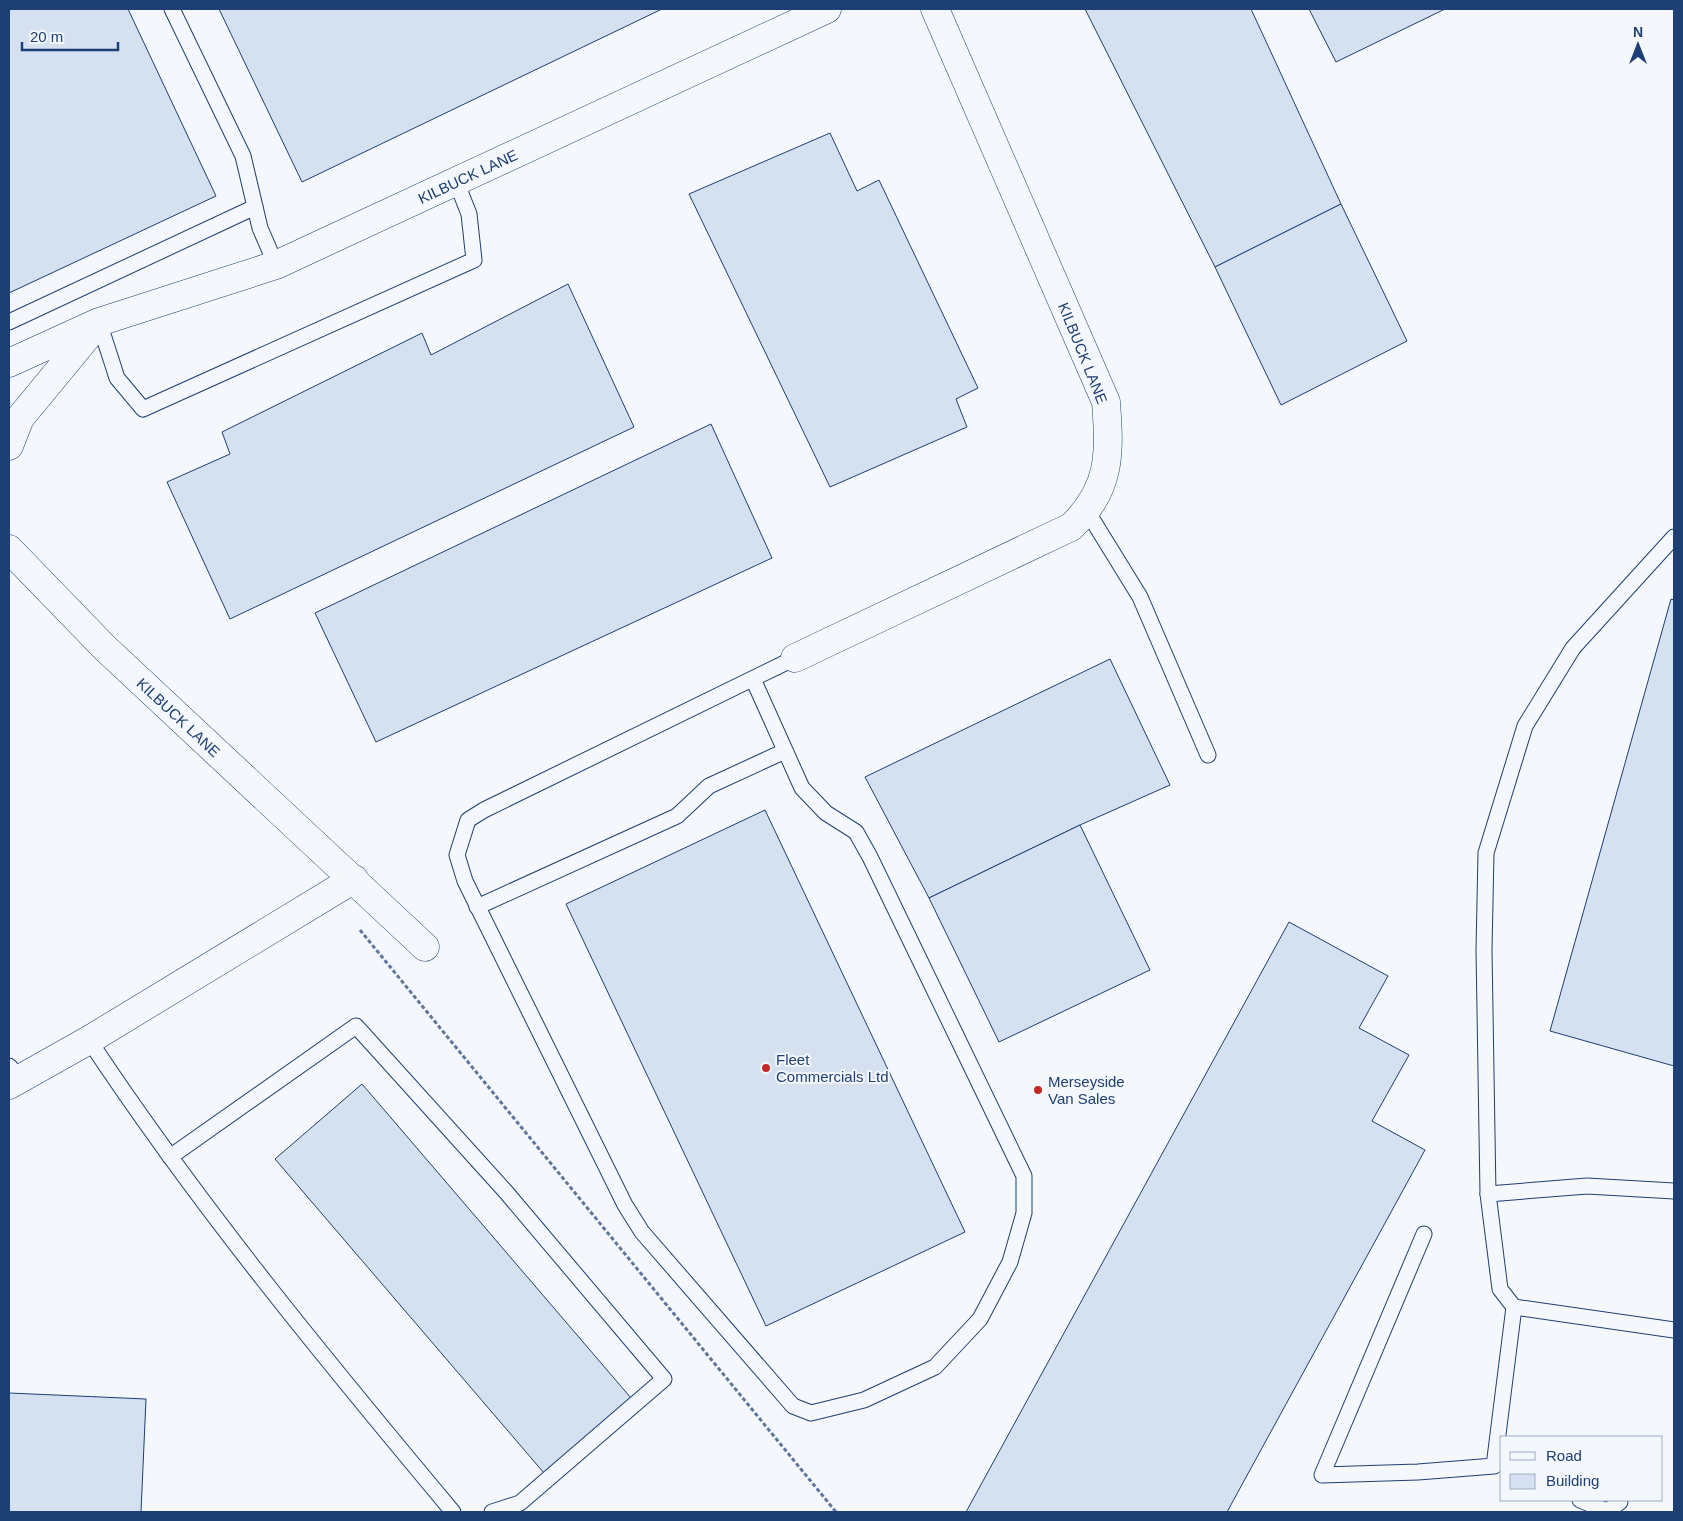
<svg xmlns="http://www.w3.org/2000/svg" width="1683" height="1521" font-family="Arial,sans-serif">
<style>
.building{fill:#d5e0f0;stroke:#1d3f73}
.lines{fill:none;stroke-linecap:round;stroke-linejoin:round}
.lane-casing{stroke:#1d3f73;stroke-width:17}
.street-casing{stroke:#1d3f73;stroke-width:29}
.path{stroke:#5e769c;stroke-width:3;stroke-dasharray:4 2.5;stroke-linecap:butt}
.lane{stroke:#f4f7fb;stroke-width:15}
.street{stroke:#f4f7fb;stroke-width:28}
.poi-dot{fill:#c62828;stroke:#f4f7fb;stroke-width:2}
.labels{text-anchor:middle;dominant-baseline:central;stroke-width:4;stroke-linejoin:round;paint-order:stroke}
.street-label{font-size:15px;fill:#1d3f73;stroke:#f4f7fb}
.poi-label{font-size:15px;fill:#1d3f73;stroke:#f4f7fb;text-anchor:start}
</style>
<rect width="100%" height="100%" fill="#f4f7fb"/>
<g class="building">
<path d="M9 9H128L216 196 9 293Z"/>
<path d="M219 9H662L302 182Z"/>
<path d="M1085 9H1251L1341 204 1215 267Z"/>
<path d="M1309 9H1445L1336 62Z"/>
<path d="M830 133 857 191 879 180 978 388 956 399 967 427 830 487 689 194Z"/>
<path d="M1341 204 1407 341 1281 405 1215 267Z"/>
<path d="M568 284 634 427 230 619 167 482 230 454 222 432 422 333 431 355Z"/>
<path d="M711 424 772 558 376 742 315 613Z"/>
<path d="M1671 599 1674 600V1066L1550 1031Z"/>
<path d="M1110 659 1170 785 1080 825 929 898 865 777Z"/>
<path d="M765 810 965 1232 766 1326 566 904Z"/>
<path d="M1080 825 1150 970 999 1042 929 898Z"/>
<path d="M1289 922 1388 976 1359 1028 1409 1055 1372 1121 1425 1150 1227 1512H966Z"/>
<path d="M362 1084 631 1398 544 1473 275 1159Z"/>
<path d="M9 1393 146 1399 141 1512H9Z"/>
</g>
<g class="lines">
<g class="lane-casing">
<g id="lane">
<path d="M172 9 243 156 260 228 276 265"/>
<path d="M9 322 255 207"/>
<path d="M99 322 117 378 143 409 474 260 469 214 456 181"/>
<path d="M1087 511 1140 597 1208 755"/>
<path d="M1674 537 1573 648 1525 726 1486 853 1484 950 1488 1194 1500 1289 1514 1307 1674 1330"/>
<path d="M753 679 802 788 826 813 856 832 870 857 1024 1176V1213L1010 1262 980 1319 935 1367 864 1400 811 1413 793 1406 642 1232 625 1205 465 881 457 855 468 820 484 810 795 658"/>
<path d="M477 907 677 816 709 786 785 751"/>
<path d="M89 1040C199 1206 325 1359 453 1512"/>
<path d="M9 1066 21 1078"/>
<path d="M170 1157 356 1026 506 1192 664 1379 520 1503 492 1512"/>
<path d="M1488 1194 1587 1186 1674 1191"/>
<path d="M1424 1234 1322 1475 1418 1472 1494 1466 1514 1307"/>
<path d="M1580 1500 1607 1511 1620 1502"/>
</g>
</g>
<g class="street-casing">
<g id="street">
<path id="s1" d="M9 363 99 322 276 265 827 9"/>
<path d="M9 446 20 418 95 327"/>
<path id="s2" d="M9 549 105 648 425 947"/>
<path d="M795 658 1071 527C1111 489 1110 454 1106 402L935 9"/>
<path d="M9 1085 89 1040 354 879"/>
</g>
</g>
<path class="path" d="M360 930 836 1512"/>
<use href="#lane" class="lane"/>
<use href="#street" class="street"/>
</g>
<g class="poi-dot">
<circle cx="766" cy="1068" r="5"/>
<circle cx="1038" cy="1090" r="5"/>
</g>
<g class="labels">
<g class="street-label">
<text stroke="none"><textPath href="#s1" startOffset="496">KILBUCK LANE</textPath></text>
<text transform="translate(1083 353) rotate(68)">KILBUCK LANE</text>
<text stroke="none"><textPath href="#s2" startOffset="239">KILBUCK LANE</textPath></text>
</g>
<g class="poi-label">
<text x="776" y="1059">Fleet<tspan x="776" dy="17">Commercials Ltd</tspan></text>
<text x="1048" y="1081">Merseyside<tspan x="1048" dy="17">Van Sales</tspan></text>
</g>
</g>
<rect width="1683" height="1521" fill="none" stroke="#1d3f73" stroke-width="20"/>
<rect x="1500" y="1436" width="162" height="65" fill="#f4f7fb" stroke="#9eadc5"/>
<rect x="1510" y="1452" width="25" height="8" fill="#f4f7fb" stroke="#9eadc5"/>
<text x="1546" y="1461" font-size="15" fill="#1d3f73">Road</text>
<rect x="1510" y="1474" width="25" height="15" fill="#d5e0f0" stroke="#9eadc5"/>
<text x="1546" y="1486" font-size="15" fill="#1d3f73">Building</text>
<g transform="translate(1638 45)" stroke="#f4f7fb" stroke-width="4" paint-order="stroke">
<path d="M0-4L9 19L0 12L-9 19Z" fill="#1d3f73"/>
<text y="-8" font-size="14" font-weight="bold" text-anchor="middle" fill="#1d3f73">N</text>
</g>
<path d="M22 42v8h96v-8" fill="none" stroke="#1d3f73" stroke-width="2.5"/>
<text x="30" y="42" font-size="15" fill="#1d3f73" stroke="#f4f7fb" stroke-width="4" paint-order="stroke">20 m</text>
</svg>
